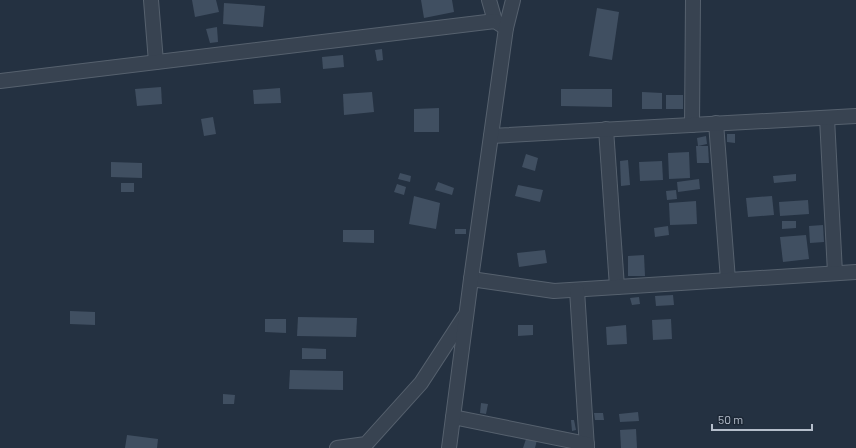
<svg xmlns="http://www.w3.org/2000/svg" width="856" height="448" font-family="Barlow,sans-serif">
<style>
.building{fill:#404f61}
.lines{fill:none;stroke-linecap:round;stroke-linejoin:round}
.minor-casing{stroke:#56616e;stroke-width:16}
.minor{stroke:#384351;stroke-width:14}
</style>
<rect width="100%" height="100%" fill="#243141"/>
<g class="building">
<path d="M192 0H216L219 12 195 17Z"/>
<path d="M421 0H452L454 12 424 18Z"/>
<path d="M224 3 265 6 263 27 223 24Z"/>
<path d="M597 8 619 12 612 60 589 56Z"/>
<path d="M217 27 218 42 210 43 206 29Z"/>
<path d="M382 49 383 60 377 61 375 50Z"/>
<path d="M343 55 344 67 323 69 322 57Z"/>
<path d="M161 87 162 104 137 106 135 89Z"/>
<path d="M280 88 281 103 254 104 253 90Z"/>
<path d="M561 89H612V107L561 106Z"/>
<path d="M372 92 374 112 344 115 343 94Z"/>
<path d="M642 92 662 93V109H642Z"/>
<rect x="666" y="95" width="17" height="14"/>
<path d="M439 108V132H414V109Z"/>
<path d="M213 117 216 134 204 136 201 119Z"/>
<path d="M727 134H735V143L727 142Z"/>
<path d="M706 136 707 144 698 146 697 138Z"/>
<path d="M696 146H708L709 163H697Z"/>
<path d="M689 152 690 178 669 179 668 153Z"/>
<path d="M526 154 538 158 535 171 522 167Z"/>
<path d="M628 160 630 185 621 186 620 161Z"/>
<path d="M662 161 663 180 640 181 639 162Z"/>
<path d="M111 162 142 163V178L111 177Z"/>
<path d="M400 173 411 176 410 182 398 179Z"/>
<path d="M796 174V181L774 183 773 176Z"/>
<path d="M699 179 700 189 678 192 677 182Z"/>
<path d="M438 182 454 188 452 195 435 190Z"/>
<rect x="121" y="183" width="13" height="9"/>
<path d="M397 184 406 187 404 195 394 192Z"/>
<path d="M518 185 543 190 540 202 515 196Z"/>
<path d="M676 190 677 199 667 200 666 191Z"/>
<path d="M414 196 440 203 436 229 409 224Z"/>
<path d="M772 196 774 215 748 217 746 198Z"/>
<path d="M808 200 809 214 780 216 779 202Z"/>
<path d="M696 201 697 224 670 225 669 203Z"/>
<path d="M782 221H796V228L782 229Z"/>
<path d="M823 225 824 242 810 243 809 226Z"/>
<path d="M668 226 669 235 655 237 654 228Z"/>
<rect x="455" y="229" width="11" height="5"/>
<path d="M343 230H374V243L343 242Z"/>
<path d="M806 235 809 259 783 262 780 237Z"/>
<path d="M545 250 547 263 519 267 517 253Z"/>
<path d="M644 255 645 276H628V256Z"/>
<path d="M673 295 674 305 656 306 655 296Z"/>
<path d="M639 297 640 304 632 305 630 298Z"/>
<path d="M70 311 95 312V325L70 324Z"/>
<path d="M298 317 357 318 356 337 297 336Z"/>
<path d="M265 319H286V333L265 332Z"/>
<path d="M671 319 672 339 653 340 652 320Z"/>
<path d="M518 325H533V335L518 336Z"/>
<path d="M626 325 627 344 607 345 606 327Z"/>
<path d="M302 348 326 349V359H302Z"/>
<path d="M290 370 343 371V390L289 389Z"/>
<path d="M223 394 235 395 234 404H223Z"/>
<path d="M481 403 488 404 486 414 480 413Z"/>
<path d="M638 412 639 421 620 422 619 414Z"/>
<path d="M594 413H603L604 420H595Z"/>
<path d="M571 420H574L576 430 572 431Z"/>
<path d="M636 429 637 448H621L620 430Z"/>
<path d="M127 435 158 439 157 448H125Z"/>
<path d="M527 436 537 440 535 448H523Z"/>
</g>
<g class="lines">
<g class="minor-casing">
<g id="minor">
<path d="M151 0 156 62"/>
<path d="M489 0 495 21"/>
<path d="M0 81 495 21 506 28"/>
<path d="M827 118 835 273"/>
<path d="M716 123 728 280"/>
<path d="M692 125 693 0"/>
<path d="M606 129 617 287"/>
<path d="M491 136 856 116"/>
<path d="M471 279 554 291 856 272"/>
<path d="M577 290 587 448"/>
<path d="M453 417 587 444"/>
<path d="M337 448 366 444 421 383 464 317"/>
<path d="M449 448 471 279 506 28 513 0"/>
</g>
</g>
<use href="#minor" class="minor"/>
</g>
<path d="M712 424v6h100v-6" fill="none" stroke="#b5becb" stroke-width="2"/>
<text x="718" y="424" font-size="12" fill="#b5becb" stroke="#1d2836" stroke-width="3" paint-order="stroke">50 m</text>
</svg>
